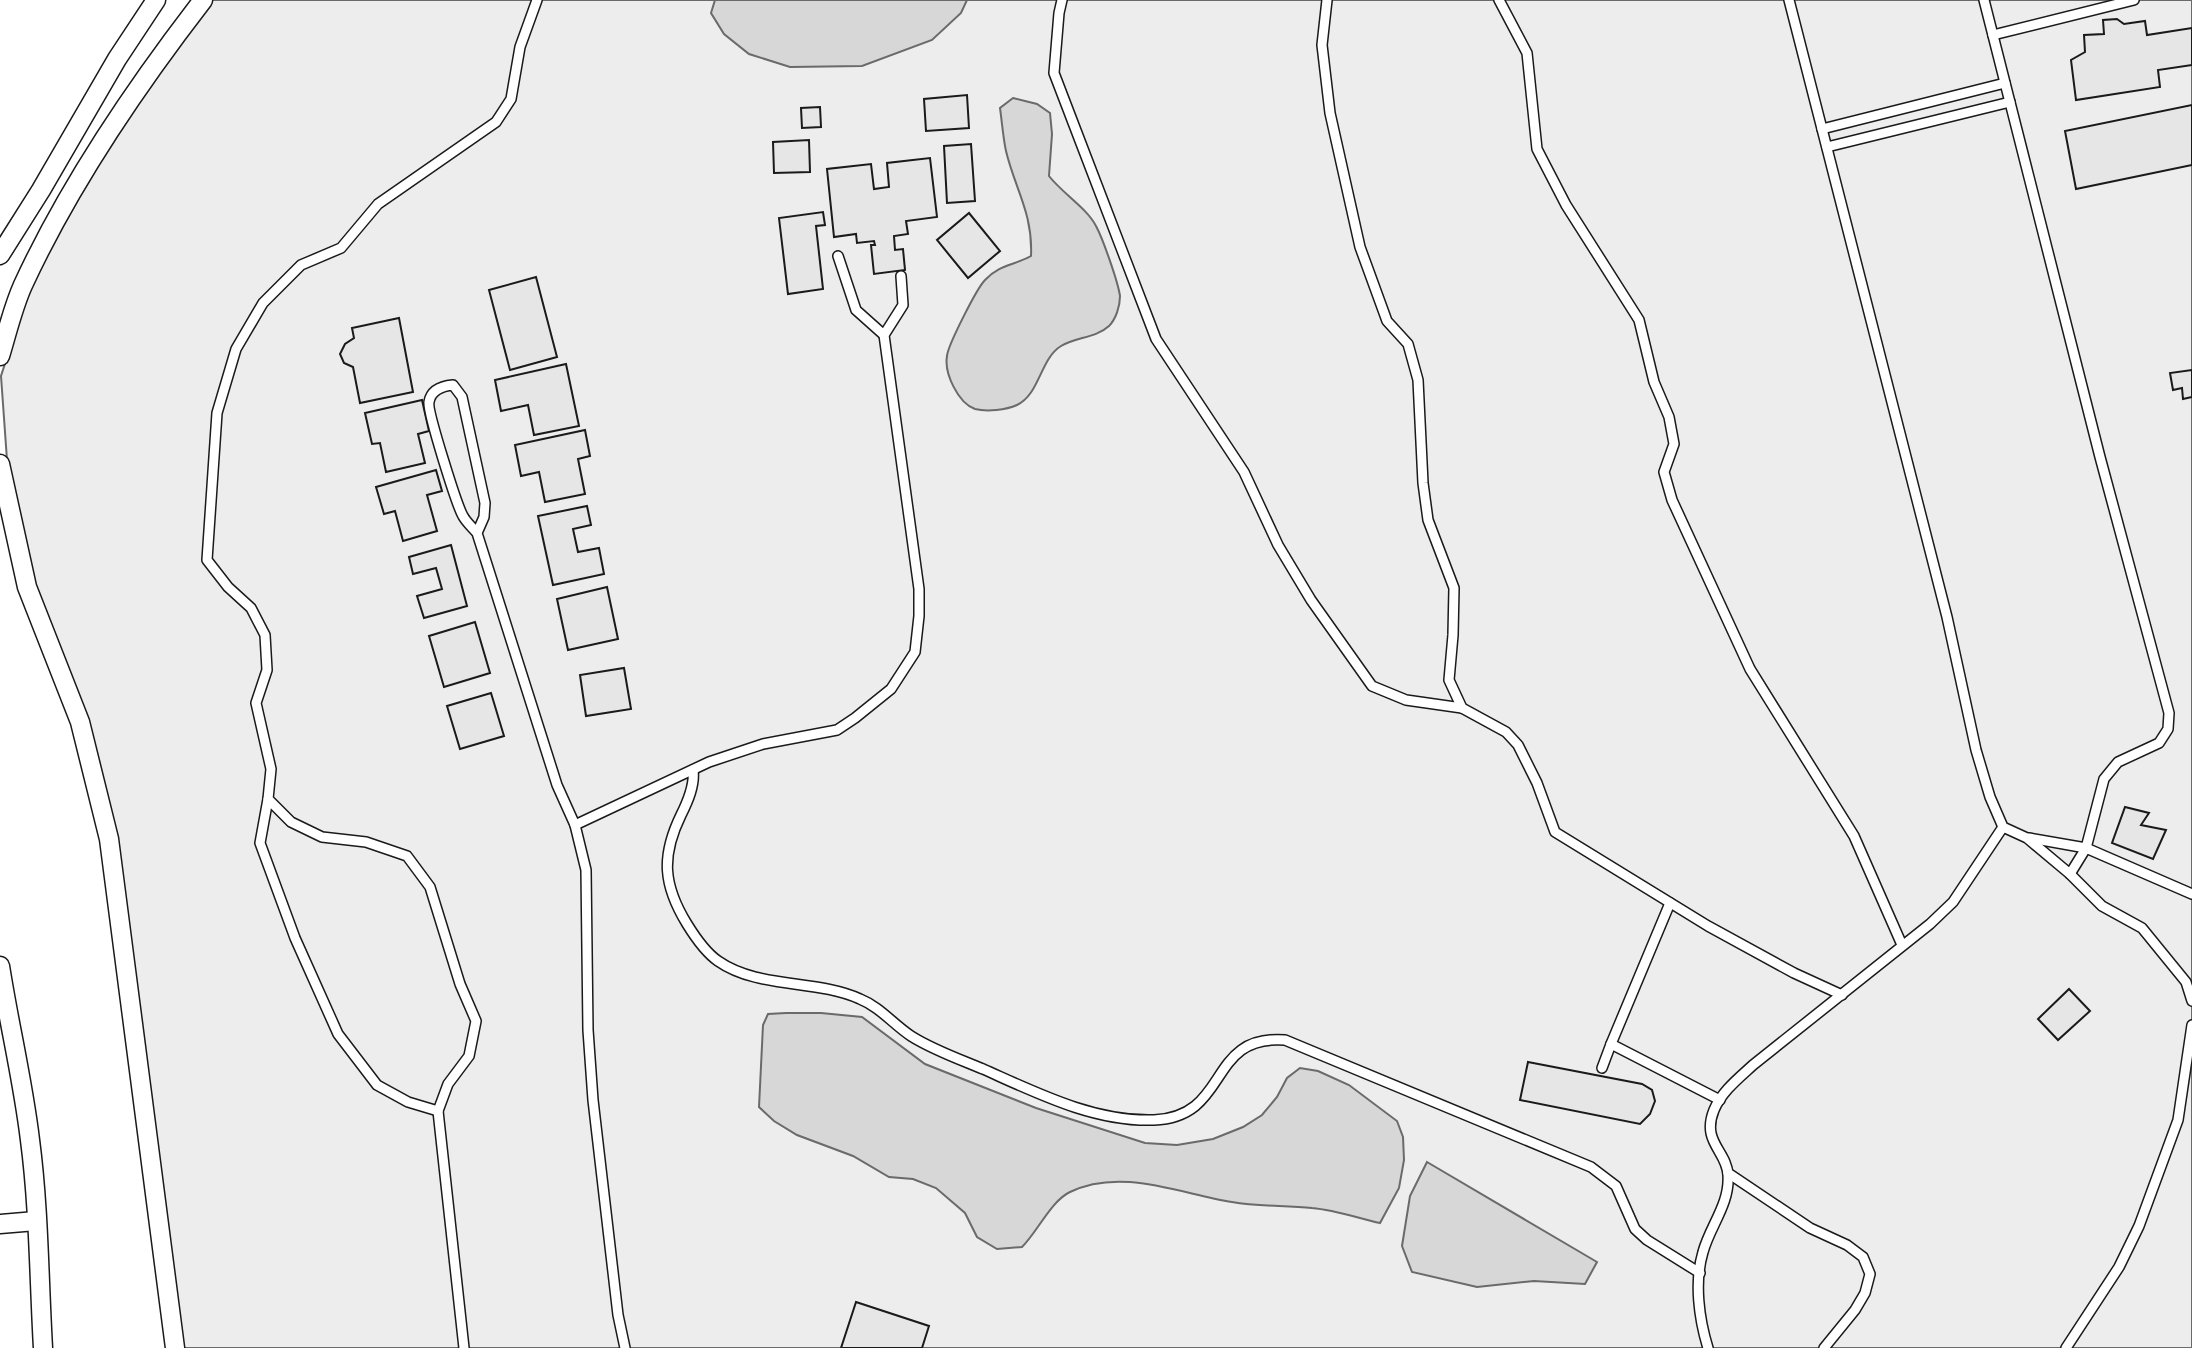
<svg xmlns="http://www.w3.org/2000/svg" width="2192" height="1348" font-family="Roboto,sans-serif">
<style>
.built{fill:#ededed;stroke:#6a6a6a;stroke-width:2}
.water{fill:#d7d7d7;stroke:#6a6a6a;stroke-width:2}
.building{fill:#e6e6e6;stroke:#1a1a1a;stroke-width:2}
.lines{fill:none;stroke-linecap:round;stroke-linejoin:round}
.lane-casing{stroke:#1a1a1a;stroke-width:12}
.street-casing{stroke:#1a1a1a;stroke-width:21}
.lane{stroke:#fff;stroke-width:9}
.street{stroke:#fff;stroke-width:18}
</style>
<rect width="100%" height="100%" fill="#fff"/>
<path class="built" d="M212 0H2192V1348H182L116 838 34 587 8 474 1 376 29 290 82 184 186 33Z"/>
<g class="water">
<path d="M715 0H967L961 13 932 40 862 66 790 67 749 54 724 34 711 13Z"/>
<path d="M1013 98 1037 104 1050 113 1052 134 1049 176C1062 193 1087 208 1096 226 1103 239 1118 282 1120 296 1120 306 1116 319 1109 326 1096 338 1076 337 1061 346 1040 359 1040 394 1017 405 1006 410 987 412 975 409 958 403 944 373 947 356 948 345 977 288 985 280 1000 264 1013 266 1031 256 1033 213 1015 189 1006 151 1003 137 1002 122 1000 108Z"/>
<path d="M786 1013H821L862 1017 925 1064 1036 1108 1145 1143 1177 1145 1213 1139 1243 1127 1262 1115 1277 1097 1287 1078 1300 1068 1318 1071 1349 1085 1397 1121 1403 1137 1404 1160 1399 1188 1380 1223C1358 1218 1335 1210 1312 1208 1286 1205 1259 1207 1232 1202 1181 1194 1121 1167 1070 1192 1051 1201 1038 1231 1022 1247L997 1249 977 1237 965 1213 936 1188 913 1179 889 1177 853 1156 797 1135 774 1121 759 1107 763 1025 768 1014Z"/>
<path d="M1427 1162 1597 1262 1585 1284 1534 1281 1477 1287 1412 1272 1402 1246 1410 1196Z"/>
</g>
<g class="building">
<path d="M2117 19 2124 24 2145 21 2147 35 2192 28V65L2158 70 2160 87 2076 100 2071 60 2085 52 2084 35 2104 34 2103 20Z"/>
<path d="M967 95 969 128 926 131 924 99Z"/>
<path d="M2192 105V165L2076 189 2065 131Z"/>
<path d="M820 107 821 127 802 128 801 108Z"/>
<path d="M809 140 810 172 774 173 773 142Z"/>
<path d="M971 144 975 201 947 203 944 146Z"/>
<path d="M930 158 937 217 906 221 908 234 894 236 895 250 903 249 905 270 874 274 871 245H875L874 241 857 243 856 234 834 237 827 169 871 164 874 189 889 187 887 163Z"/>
<path d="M823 212 825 225 816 226 823 289 788 294 779 218Z"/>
<path d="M969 213 1000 251 968 278 937 240Z"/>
<path d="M536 277 557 357 510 370 489 290Z"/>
<path d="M399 318 413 392 360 403 353 367 344 363 340 354 345 344 354 338 352 328Z"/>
<path d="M566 364 579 426 534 435 528 405 501 411 495 380Z"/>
<path d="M2192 370V397L2183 399 2182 388 2173 390 2170 373Z"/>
<path d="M422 400 429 431 418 434 425 463 386 472 380 443 372 444 365 413Z"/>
<path d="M585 430 590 456 578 459 585 494 545 502 539 472 521 476 515 445Z"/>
<path d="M436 470 442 491 427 495 437 531 403 541 395 511 384 514 376 487Z"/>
<path d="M587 506 591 525 573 529 578 552 599 548 604 574 553 585 538 516Z"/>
<path d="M451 545 467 606 424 618 417 596 442 589 436 568 413 574 409 557Z"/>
<path d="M607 587 618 639 568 650 557 599Z"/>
<path d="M475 622 490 673 444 687 429 636Z"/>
<path d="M624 668 631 709 586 716 580 675Z"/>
<path d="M491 693 504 736 460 749 447 706Z"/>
<path d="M2125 807 2149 813 2141 825 2166 830 2153 859 2112 843Z"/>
<path d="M2069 989 2090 1011 2058 1040 2038 1019Z"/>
<path d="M1528 1062 1642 1084 1652 1090 1655 1101 1650 1114 1640 1124 1520 1100Z"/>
<path d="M856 1302 929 1326 922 1348H841Z"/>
</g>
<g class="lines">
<g class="lane-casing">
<g id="lane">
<path d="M1062 0 1059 13 1054 73 1156 339 1244 472 1278 545 1311 600 1372 686 1406 700 1462 708"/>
<path d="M1327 0 1322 45 1330 113 1360 247 1387 321 1408 344 1418 380 1423 483 1428 520 1454 588 1453 635 1449 680 1462 708 1506 732 1518 745 1537 783 1555 832 1708 926 1794 973 1842 995"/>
<path d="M1499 0 1527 53 1537 149 1566 205 1639 320 1654 382 1669 417 1674 444 1664 472 1672 500 1750 669 1854 836 1902 945"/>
<path d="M1789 0 1947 617 1976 750 1990 797 2003 827 2027 838 2070 874 2102 906 2142 928 2186 982 2192 1001"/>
<path d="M1984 0 2100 457 2169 713 2168 729 2159 743 2118 762 2104 779 2086 848 2070 874"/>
<path d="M1993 35 2134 0"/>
<path d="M1822 129 2005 83"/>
<path d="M1827 147 2010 102"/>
<path d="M838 256 856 310 884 335"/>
<path d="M477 533 484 517 485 503 462 397 453 385C442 386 431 390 429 402 427 411 457 506 463 516 466 522 473 528 477 533L557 785 575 825 586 870 588 1030 593 1100 618 1315 625 1348"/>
<path d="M693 770C695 785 688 801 681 815 661 856 663 885 687 924 695 937 705 952 718 961 758 989 816 979 860 999 880 1007 893 1024 911 1036 933 1050 959 1059 983 1069 1037 1093 1094 1122 1154 1120 1231 1117 1206 1034 1285 1040L1591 1167 1616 1186 1635 1229 1647 1240 1700 1273"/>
<path d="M268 799 260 843 295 938 338 1034 377 1085 408 1102 438 1111"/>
<path d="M575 825 709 762 763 744 837 730 855 718 891 689 915 652 919 616V589L884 335 903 305 901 276"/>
<path d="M2029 838 2086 848 2192 894"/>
<path d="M1670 903 1611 1044 1720 1100"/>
<path d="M1602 1068 1611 1044"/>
<path d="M1728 1173 1810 1228 1847 1245 1863 1257 1870 1274 1865 1293 1855 1310 1824 1348"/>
<path d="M464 1348 438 1111 448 1084 469 1056 476 1021 460 984 430 887 407 856 366 842 322 837 291 822 268 799 271 769 256 703 267 670 265 635 251 608 228 587 207 560 217 413 236 349 263 303 301 265 341 248 378 204 496 122 511 99 520 47 537 0"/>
<path d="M1708 1348C1699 1319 1694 1282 1703 1252 1710 1226 1730 1204 1728 1175 1727 1151 1701 1142 1714 1110 1722 1091 1739 1078 1753 1065L1930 924 1953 902 2003 827"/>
<path d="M2066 1348 2119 1267 2139 1226 2178 1120 2192 1025"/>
</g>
</g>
<g class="street-casing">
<g id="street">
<path d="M0 255 41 190 117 59 156 0"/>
<path d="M0 356C7 333 13 307 23 285 70 183 135 88 203 0"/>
<path d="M0 464 27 587 80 722 109 839 175 1348"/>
<path d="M0 966C9 1024 23 1081 30 1140 39 1208 39 1279 43 1348"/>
<path d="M0 1224 36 1221"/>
</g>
</g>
<use href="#lane" class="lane"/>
<use href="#street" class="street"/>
</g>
</svg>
